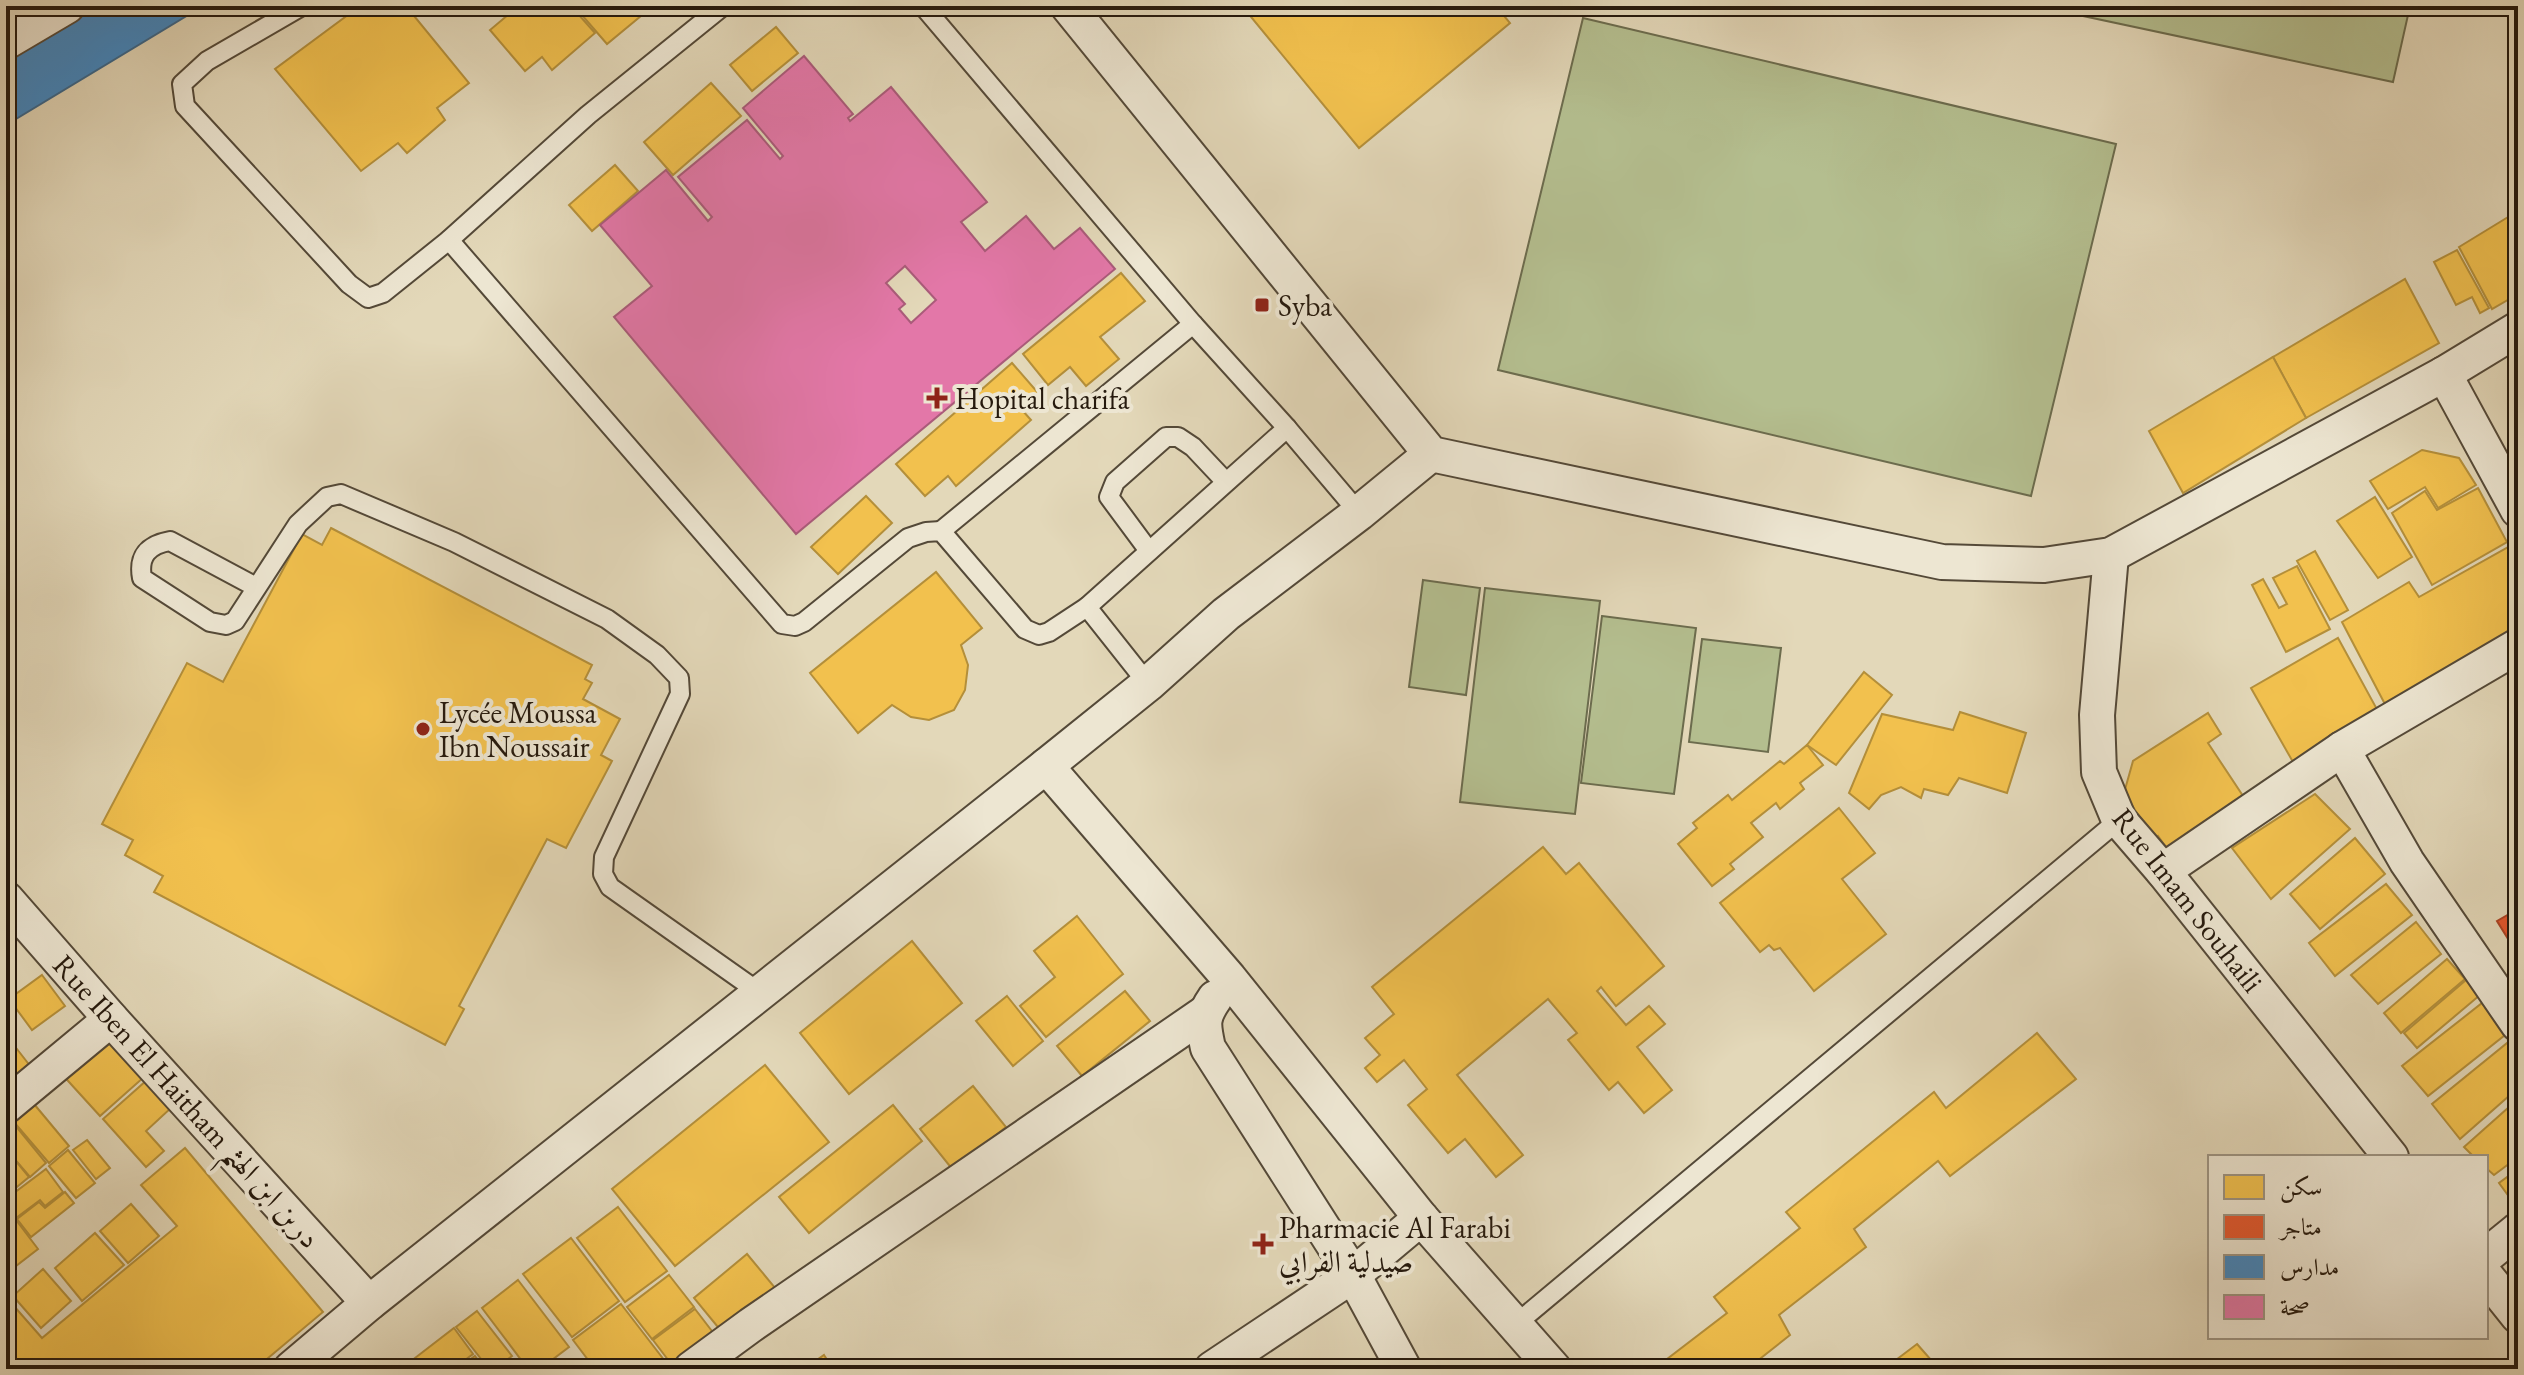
<svg xmlns="http://www.w3.org/2000/svg" width="2524" height="1375" font-family="'EB Garamond',Amiri,serif">
<style>
.green{fill:#b4be8f;stroke:#6c6c4e;stroke-width:2}
.homes{fill:#f2c14e;stroke:#b48f3a;stroke-width:2}
.shops{fill:#e4572e;stroke:#ab4424;stroke-width:2}
.schools{fill:#3f88c5;stroke:#37678e;stroke-width:2}
.health{fill:#e377a8;stroke:#aa5b7a;stroke-width:2;fill-rule:evenodd}
.lines{fill:none;stroke-linecap:round;stroke-linejoin:round}
.lane-casing{stroke:#544938;stroke-width:22}
.street-casing{stroke:#544938;stroke-width:38}
.lane{stroke:#ede6d2;stroke-width:18}
.street{stroke:#ede6d2;stroke-width:34}
.poi-dot{fill:#8f2418;stroke:#ede6d2;stroke-width:3}
.labels{text-anchor:middle;dominant-baseline:central;stroke-width:8;stroke-linejoin:round;paint-order:stroke}
.poi-label{font-size:30px;fill:#25190d;stroke:#ede6d2;text-anchor:start}
.street-label{font-size:30px;fill:#25190d;stroke:#ede6d2}
</style>
<rect width="100%" height="100%" fill="#e3d8b9"/>
<filter id="stains"><feTurbulence type="fractalNoise" baseFrequency=".0025" numOctaves="4"/><feColorMatrix values="0 0 0 0 .2 0 0 0 0 .09 0 0 0 0 .02 0 0 0 .5 -.17"/></filter>
<radialGradient id="worn" r=".72"><stop offset=".6" stop-color="#630" stop-opacity="0"/><stop offset="1" stop-color="#630" stop-opacity=".3"/></radialGradient>
<g class="green">
<path d="M2036 6H2410L2393 82Z"/>
<path d="M1583 18 2116 144 2031 496 1498 370Z"/>
<path d="M1423 580 1480 588 1466 695 1409 687Z"/>
<path d="M1485 588 1600 601 1575 814 1460 802Z"/>
<path d="M1602 616 1696 628 1674 794 1581 783Z"/>
<path d="M1702 639 1781 648 1768 752 1689 742Z"/>
</g>
<g class="homes">
<path d="M360 6H406L469 83 437 108 445 120 407 153 398 143 361 171 275 69Z"/>
<path d="M503 6H571L595 33 552 70 542 57 525 71 490 30 509 14Z"/>
<path d="M574 6H653L607 44Z"/>
<path d="M1242 6H1496L1510 23 1359 148Z"/>
<path d="M776 27 798 53 752 91 730 65Z"/>
<path d="M711 83 741 116 673 175 644 142Z"/>
<path d="M615 165 638 191 592 231 569 205Z"/>
<path d="M2518 211V294L2492 309 2459 247Z"/>
<path d="M2457 250 2489 308 2480 313 2472 297 2456 305 2434 262Z"/>
<path d="M1121 273 1145 301 1100 337 1119 359 1086 386 1070 367 1048 385 1023 354Z"/>
<path d="M2405 279 2439 343 2306 418 2273 357Z"/>
<path d="M2273 357 2306 418 2183 493 2149 431Z"/>
<path d="M1012 363 1039 394 1022 410 1031 420 956 486 948 476 925 496 896 464Z"/>
<path d="M2422 450 2459 458 2476 485 2438 508 2425 487 2388 509 2370 481Z"/>
<path d="M2478 488 2507 542 2432 585 2392 513 2425 491 2437 510Z"/>
<path d="M866 496 892 523 838 574 811 547Z"/>
<path d="M2375 497 2412 557 2378 578 2337 521Z"/>
<path d="M331 528 592 665 585 679 592 683 583 699 620 719 601 755 612 761 566 848 547 839 459 1006 464 1009 445 1045 154 892 163 876 125 855 133 840 102 824 187 663 223 682 302 534 322 545Z"/>
<path d="M2512 545 2518 557V630L2387 708 2342 622 2409 582 2419 597Z"/>
<path d="M2315 551 2348 610 2330 620 2297 561Z"/>
<path d="M2297 566 2330 629 2286 652 2252 585 2263 579 2279 608 2287 604 2273 578Z"/>
<path d="M936 572 982 628 961 645 968 665 965 690 954 710 929 720 911 717 892 705 858 733 810 673Z"/>
<path d="M2338 638 2379 713 2293 762 2251 688Z"/>
<path d="M1864 672 1892 695 1836 765 1807 745Z"/>
<path d="M1960 712 2026 733 2007 793 1959 778 1948 795 1924 789 1921 798 1901 787 1881 795 1869 809 1849 793 1882 714 1953 730Z"/>
<path d="M2208 713 2221 734 2208 743 2247 802 2168 850 2158 836 2154 839 2124 793 2133 761Z"/>
<path d="M1807 745 1823 765 1800 783 1804 789 1780 809 1776 803 1751 823 1763 837 1730 864 1734 869 1712 886 1678 844 1697 828 1693 823 1728 795 1732 800 1780 761 1784 764Z"/>
<path d="M2315 794 2350 829 2271 899 2232 848Z"/>
<path d="M1839 808 1875 853 1842 879 1886 934 1814 991 1780 948 1774 950 1769 945 1760 952 1720 903Z"/>
<path d="M2355 838 2385 874 2320 929 2290 894Z"/>
<path d="M1543 847 1566 874 1579 863 1664 966 1616 1006 1601 987 1597 991 1626 1025 1649 1006 1665 1024 1637 1047 1672 1090 1644 1113 1618 1082 1609 1090 1568 1040 1577 1033 1548 999 1457 1075 1523 1155 1496 1177 1465 1139 1448 1153 1408 1105 1427 1089 1404 1060 1377 1082 1365 1068 1380 1055 1365 1038 1394 1014 1372 987Z"/>
<path d="M2386 884 2412 915 2335 976 2309 943Z"/>
<path d="M1077 916 1123 974 1046 1037 1020 1006 1055 977 1034 951Z"/>
<path d="M2416 922 2441 954 2378 1004 2351 975Z"/>
<path d="M912 941 962 1003 849 1094 800 1033Z"/>
<path d="M2447 959 2465 979 2401 1033 2384 1013Z"/>
<path d="M42 975 65 1006 32 1030 9 999Z"/>
<path d="M2466 980 2480 995 2417 1048 2404 1033Z"/>
<path d="M1125 991 1150 1021 1082 1076 1057 1046Z"/>
<path d="M1007 996 1043 1041 1013 1066 976 1021Z"/>
<path d="M2482 1003 2505 1035 2428 1096 2402 1066Z"/>
<path d="M103 1031 144 1077 100 1116 59 1071Z"/>
<path d="M2037 1033 2076 1079 1950 1176 1938 1161 1854 1229 1866 1247 1779 1315 1790 1335 1747 1369H1654L1727 1313 1714 1297 1800 1228 1786 1212 1934 1092 1946 1108Z"/>
<path d="M6 1035 38 1076 6 1102Z"/>
<path d="M2512 1039 2518 1047V1088L2460 1139 2432 1104Z"/>
<path d="M765 1065 829 1142 675 1266 612 1189Z"/>
<path d="M147 1080 172 1107 146 1131 164 1151 146 1167 103 1119Z"/>
<path d="M973 1086 1006 1127 953 1170 920 1129Z"/>
<path d="M2518 1099V1157L2494 1175 2486 1168V1157H2474L2464 1147Z"/>
<path d="M34 1104 69 1146 49 1163 13 1121Z"/>
<path d="M893 1105 922 1141 809 1233 779 1197Z"/>
<path d="M15 1125 46 1163 30 1177 6 1149V1132Z"/>
<path d="M87 1140 110 1168 96 1179 73 1150Z"/>
<path d="M185 1148 323 1312 255 1369H6V1297L42 1338 177 1226 141 1185Z"/>
<path d="M6 1149 29 1177 6 1196Z"/>
<path d="M68 1150 95 1183 76 1198 49 1166Z"/>
<path d="M46 1169 63 1192 45 1206 40 1200 16 1218 6 1206V1199Z"/>
<path d="M2518 1169V1209L2499 1183Z"/>
<path d="M65 1192 74 1203 31 1237 17 1219 39 1202 45 1208Z"/>
<path d="M131 1204 159 1236 128 1263 100 1231Z"/>
<path d="M618 1207 667 1271 625 1302 577 1238Z"/>
<path d="M6 1209 15 1220 6 1227Z"/>
<path d="M16 1220 38 1249 7 1273 6 1228Z"/>
<path d="M95 1233 124 1265 82 1301 55 1268Z"/>
<path d="M571 1238 619 1301 572 1337 523 1274Z"/>
<path d="M747 1254 776 1289 722 1332 694 1298Z"/>
<path d="M43 1269 71 1301 41 1328 13 1296Z"/>
<path d="M669 1275 694 1307 652 1339 627 1307Z"/>
<path d="M518 1280 569 1347 540 1369H528L482 1308Z"/>
<path d="M621 1304 671 1369H595L573 1340Z"/>
<path d="M695 1309 718 1339 675 1369 653 1340Z"/>
<path d="M477 1311 512 1356 495 1369H489L456 1327Z"/>
<path d="M454 1328 473 1354 453 1369H403L402 1368Z"/>
<path d="M1917 1344 1939 1369H1884Z"/>
<path d="M824 1355 833 1369H804Z"/>
<path d="M475 1356 485 1369H457Z"/>
<path d="M515 1360 522 1369H504Z"/>
</g>
<path class="shops" d="M2518 909V955L2497 921Z"/>
<path class="schools" d="M83 6H203L6 125V48Z"/>
<path class="health" d="M804 56 853 114 848 118 850 121 891 87 987 202 961 222 985 251 1026 216 1054 249 1080 228 1115 269 796 534 614 317 652 286 600 225 666 170 708 221 712 217 678 177 747 120 780 159 783 156 743 108ZM905 266 936 300 911 323 899 309 905 304 886 283Z"/>
<g class="lines">
<g class="lane-casing">
<g id="lane">
<path d="M302 6 207 61 182 84 185 106 349 284 368 298 383 293 449 240 588 115 723 6"/>
<path d="M923 6 1193 324 1287 428 1087 607 1148 684"/>
<path d="M449 240 782 624 795 626 804 622 908 538 926 532 941 531 1025 629 1039 635 1049 632 1087 607"/>
<path d="M1287 428 1359 513"/>
<path d="M941 531 1193 324"/>
<path d="M1149 551 1109 497 1115 482 1166 437H1178L1193 447 1225 481"/>
<path d="M256 587 170 541C148 545 138 556 142 578L210 622 226 625 235 621 298 524 327 497 341 494 454 542 607 619 657 655 679 678 680 694 604 857 603 874 610 887 760 993"/>
<path d="M1516 1324 2119 820"/>
</g>
</g>
<g class="street-casing">
<g id="street">
<path d="M1068 6 1431 454 1942 562 2044 565 2111 555 2444 374 2518 329"/>
<path d="M6 42 67 6"/>
<path d="M2444 374 2518 510"/>
<path d="M2111 555 2097 715 2099 772 2119 820 2163 871 2391 1157"/>
<path d="M2342 749 2407 862 2518 1024"/>
<path d="M1046 766 1229 978 1421 1218 1554 1369"/>
<path d="M2163 871 2342 749 2518 646"/>
<path d="M6 899 111 1019 369 1303"/>
<path d="M1215 998C1201 1018 1203 1025 1208 1048L1353 1275 1404 1369"/>
<path d="M6 1106 111 1019"/>
<path d="M2486 1256 2518 1230"/>
<path d="M2486 1276 2518 1316"/>
<path d="M291 1369 369 1303 1046 766 1148 684 1226 614 1359 513 1431 454"/>
<path d="M691 1369 751 1325 1205 1013"/>
<path d="M1212 1369 1353 1275 1421 1218"/>
</g>
</g>
<use href="#lane" class="lane"/>
<use href="#street" class="street"/>
</g>
<g class="poi-dot">
<rect x="1254" y="297" width="16" height="16" rx="4"/>
<path d="M933 386h8v8h8v8h-8v8h-8v-8h-8v-8h8z"/>
<circle cx="423" cy="729" r="8"/>
<path d="M1259 1232h8v8h8v8h-8v8h-8v-8h-8v-8h8z"/>
</g>
<g class="labels">
<g class="poi-label">
<text x="1278" y="305">Syba</text>
<text x="955" y="398">Hopital charifa</text>
<text x="439" y="712">Lycée Moussa<tspan x="439" dy="34">Ibn Noussair</tspan></text>
<text x="1279" y="1227">Pharmacie Al Farabi<tspan x="1279" dy="34">صيدلية الفرابي</tspan></text>
</g>
<g class="street-label">
<text transform="translate(2188 900) rotate(52)">Rue Imam Souhaili</text>
<text transform="translate(187 1101) rotate(48)">Rue Iben El Haitham دربن ابن الهثم</text>
</g>
</g>
<rect width="2524" height="1375" fill="none" stroke="#e3d8b9" stroke-width="32"/>
<rect x="8" y="8" width="2508" height="1359" fill="none" stroke="#25190d" stroke-width="4"/>
<rect x="16" y="16" width="2492" height="1343" fill="none" stroke="#25190d" stroke-width="2"/>
<rect x="2208" y="1155" width="280" height="184" fill="#ede6d2" stroke="#9d9483" stroke-width="2"/>
<rect x="2224" y="1175" width="40" height="24" fill="#f2c14e" stroke="#9d9483" stroke-width="2"/>
<text x="2280" y="1195" font-size="24" fill="#25190d">سكن</text>
<rect x="2224" y="1215" width="40" height="24" fill="#e4572e" stroke="#9d9483" stroke-width="2"/>
<text x="2280" y="1235" font-size="24" fill="#25190d">متاجر</text>
<rect x="2224" y="1255" width="40" height="24" fill="#3f88c5" stroke="#9d9483" stroke-width="2"/>
<text x="2280" y="1275" font-size="24" fill="#25190d">مدارس</text>
<rect x="2224" y="1295" width="40" height="24" fill="#e377a8" stroke="#9d9483" stroke-width="2"/>
<text x="2280" y="1315" font-size="24" fill="#25190d">صحة</text>
<rect width="100%" height="100%" filter="url(#stains)"/>
<rect width="100%" height="100%" fill="url(#worn)"/>
</svg>
